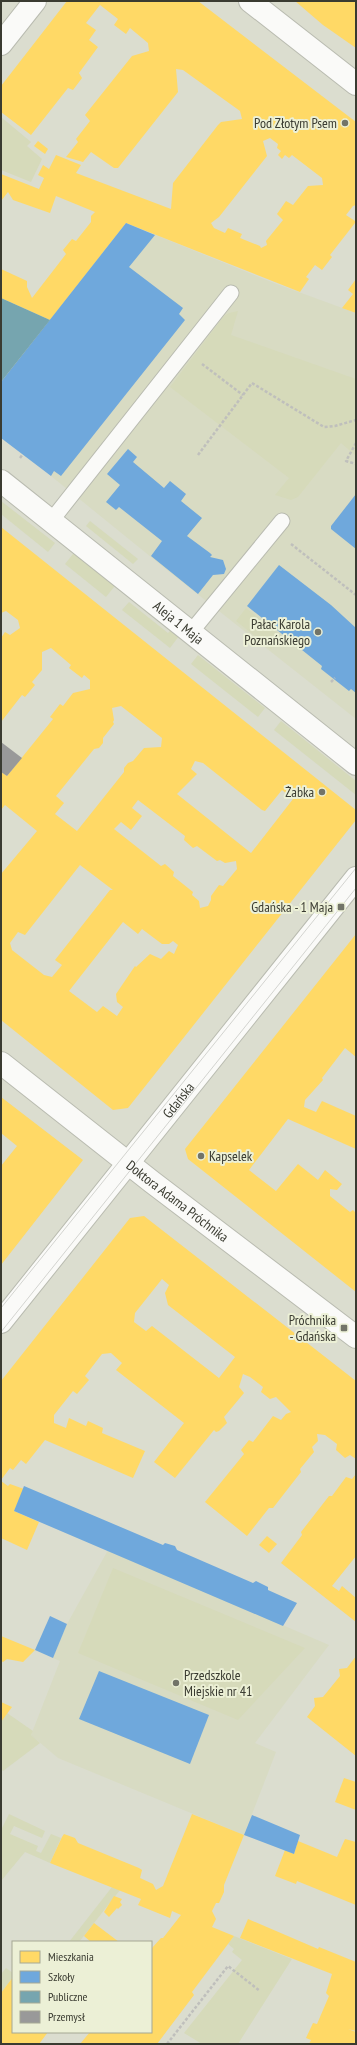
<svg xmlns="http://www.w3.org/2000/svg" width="357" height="2045" font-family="'PT Sans Narrow',sans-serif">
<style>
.built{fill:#d8dbc3}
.green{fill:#d6daba}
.homes{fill:#ffd966;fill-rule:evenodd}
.schools{fill:#6fa8dc}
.public{fill:#76a5af}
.industry{fill:#999}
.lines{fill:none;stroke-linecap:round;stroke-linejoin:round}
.lane-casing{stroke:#b9bbb0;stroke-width:17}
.street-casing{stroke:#b9bbb0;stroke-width:24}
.secondary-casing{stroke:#b9bbb0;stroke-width:24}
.path{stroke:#bfbfbc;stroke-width:2.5;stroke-dasharray:3 2;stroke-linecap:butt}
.lane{stroke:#fafaf8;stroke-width:15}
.street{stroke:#fafaf8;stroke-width:22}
.secondary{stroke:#fafaf8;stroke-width:22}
.tram{stroke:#d3d4d0;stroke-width:1}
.poi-dot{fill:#727468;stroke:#ecf0d6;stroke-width:1.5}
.labels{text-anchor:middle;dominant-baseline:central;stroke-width:4;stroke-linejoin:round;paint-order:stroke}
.poi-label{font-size:14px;fill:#3a3b31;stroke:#ecf0d6;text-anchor:end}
.street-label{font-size:14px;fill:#3a3b31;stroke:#ecf0d6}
</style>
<rect width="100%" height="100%" fill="#dbddcf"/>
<g class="built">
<path d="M126 223 274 283 356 313V719L167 570 51 476 1 382Z"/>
<path d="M108 1550 329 1645 255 1743 276 1752 244 1835 58 1758 31 1735 60 1661 53 1658 67 1624Z"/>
</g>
<g class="green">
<path d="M1 117 31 142 27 146 42 159 31 182 1 170Z"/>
<path d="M238 311 231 335 356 379V456L341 443 298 497 291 500 275 495 289 478 170 387 224 316 229 313Z"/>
<path d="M1 501 55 543 48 552 1 514Z"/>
<path d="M90 521 138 559 133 564 86 526Z"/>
<path d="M77 549 118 582 106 597 65 564Z"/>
<path d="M129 602 168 633 175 626 182 632 170 648 122 610Z"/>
<path d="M246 608 281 636 271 649 236 621Z"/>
<path d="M198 655 265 708 258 717 191 664Z"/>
<path d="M281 721 356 781V795L274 730Z"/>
<path d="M113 1568 305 1648 238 1720 78 1653Z"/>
<path d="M7 1713 33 1731 31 1735 40 1743 3 1771 1 1769V1722Z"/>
<path d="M9 1814 45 1831 42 1838 14 1826 10 1834 38 1846 36 1851 41 1853 51 1834 61 1838 50 1863 25 1852 1 1881V1830Z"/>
<path d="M112 1887 120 1890 79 1942H69Z"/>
<path d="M234 1936 292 1959 238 2044H202L184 2033 242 1960 232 1952 234 1949 228 1944Z"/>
<path d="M6 1968 13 1973V1977L1 1993V1974Z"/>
</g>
<g class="homes">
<path d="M67 1H198L356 122V205L353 206 346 215 355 221V223L330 255 332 257 322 270 315 265 306 277 309 279 300 292 126 223 50 320 1 298V269L27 281V287L32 298 66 254 63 250 72 239 76 241 91 222V216L95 212 56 196 50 213 13 200 8 192 1 201V174L39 189 44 178 38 175 43 165 49 169 56 155 81 165 76 173 171 209 173 183 218 125 221 122 242 119 240 111 183 70 176 69 178 92 118 168H114L91 152 83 162 66 157 78 142 76 139 90 121 85 115 132 56 149 51 148 43 130 28 126 34 114 25 118 19 100 5 86 23 96 30 89 40 98 47 79 73 82 78 73 90 68 88 31 135 1 112V86ZM270 138 278 144 277 148 281 151 278 155 282 159 285 155 289 158 292 155 322 178 323 185 308 186 293 205 286 201 277 214 283 220 266 241 267 245 261 248 260 246 240 238 242 234 228 228 225 233 214 228 211 223 219 217 267 156 263 141Z"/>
<path d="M295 1H356V48L323 25Z"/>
<path d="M38 141 48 149 45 154 34 146Z"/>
<path d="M356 279V313L342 308 353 294 348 290Z"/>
<path d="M1 527 356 810V820L128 1108 113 1110 1 1020V874L37 831 5 805 1 810V772L7 776 53 719 50 717 60 704 63 706 73 693 90 689V680L84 675 82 678 69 668 71 665 51 648 42 652V670L32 682 35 685 25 697 22 695 1 722V638L5 632 10 635 20 628 18 620 6 611 1 613ZM121 706 162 738 161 747 144 748 133 761 128 763 124 768V772L77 831 55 814 64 803 56 796 94 749 99 748 103 743V738L114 724 113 722 114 720 112 708ZM195 761 203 763 262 810 265 811 282 790 293 799 251 853 177 794 197 774 191 769ZM138 800 185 836 184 840 193 848 197 846 217 861 220 860 225 863 236 861 237 869 223 886 219 885 211 896V900L208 906 200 908 199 901 192 895 193 892 173 876 174 872 165 864 161 866 114 829 121 822 131 830 142 816 132 808ZM80 865 113 890H110L55 960 62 965 52 977 44 975 12 950 10 943 18 932 25 935ZM123 922 138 934 142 929 162 944H169L173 941 178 945 174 954 169 951 161 959 150 954 136 967 135 966 116 994 117 1002 123 1007 117 1016 103 1006 97 1012 69 991Z"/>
<path d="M356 934V1057L345 1048 322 1078 323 1080 305 1100 304 1107 316 1112 322 1101 356 1116V1149L288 1119 249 1170 276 1191 298 1164 318 1180 325 1170 342 1184 337 1190 330 1189V1196L350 1212 353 1210 356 1213V1292L188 1159 185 1149Z"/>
<path d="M1 1097 83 1160 1 1265V1166L17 1146 1 1133Z"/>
<path d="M144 1216 356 1381V1459L350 1455 345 1458 336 1450 337 1444 325 1435 317 1434 318 1441 312 1447 314 1452 300 1469 301 1472 273 1508H269L247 1536 205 1502 244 1454 241 1450 249 1440 253 1442 273 1416 281 1420 286 1414 291 1412 276 1397 270 1399 261 1392 263 1387 250 1377 243 1374 239 1387 244 1393 224 1417 227 1423 219 1431 216 1432 214 1430 175 1478 154 1462 184 1423 116 1370 122 1363 111 1353 102 1354 85 1376 89 1380 77 1394 73 1391 54 1415V1423L66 1428 69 1418 86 1426 88 1421 103 1428 102 1433 145 1451 133 1478 45 1440 26 1464 21 1460 13 1470 10 1468 1 1480V1381L130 1218ZM162 1279 169 1285 165 1293 168 1305 235 1357 219 1378 152 1326 146 1331 134 1322 135 1313Z"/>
<path d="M356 1474V1556L332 1586 339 1591 342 1586 356 1598V1622L281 1563 302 1535 301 1532 329 1496H332L346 1477 352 1479Z"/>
<path d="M1 1481 8 1486 10 1484 24 1489 14 1511 39 1522 27 1550 1 1538Z"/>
<path d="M267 1536 277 1544 269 1553 259 1545Z"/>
<path d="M1 1636 35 1650 23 1662 7 1659 3 1662 1 1661Z"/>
<path d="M356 1656V1756L307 1717 315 1706 314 1698 323 1697 340 1676 339 1669 347 1668Z"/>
<path d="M1 1702 12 1707 1 1722Z"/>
<path d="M344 1778 356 1782V1810L335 1802Z"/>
<path d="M192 1814 244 1835 224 1885V1892L219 1903H216L212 1911 216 1919 212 1927 234 1936 192 1992 194 1995 157 2044H80L90 2032H151L152 1948 161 1938H163L181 1915 172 1911 170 1918 138 1905 141 1899 50 1863 62 1837 64 1834 75 1838 78 1843 139 1868 142 1870 140 1878 153 1884 156 1890 163 1886Z"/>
<path d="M345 1839 356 1842V1905L297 1881 296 1884 275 1876 285 1850 294 1854 298 1841 337 1857Z"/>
<path d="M114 1896 122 1899 120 1902 122 1905 118 1909 117 1908 109 1917 104 1912Z"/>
<path d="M248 1919 318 1949 319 1947 356 1962V2031L348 2029 356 2032V2044H309L311 2040 306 2038 313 2023 317 2024 329 1996 326 1993 332 1974 240 1938Z"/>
<path d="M94 1923 119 1942H91L84 1936Z"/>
<path d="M13 1977V2032H48L39 2044H1V1993Z"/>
</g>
<g class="schools">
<path d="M126 223 155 235 129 267 183 308 179 314 185 320 61 476 54 471 51 476 1 438V382Z"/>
<path d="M128 449 137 457 133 462 164 488 170 481 186 494 181 501 202 518 187 536 210 553 212 555 210 557 223 560 226 569 224 574 213 575 198 594 151 556 162 541 119 507 116 510 106 502 120 485 107 474Z"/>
<path d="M356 494V549L331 529V526Z"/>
<path d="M279 565 331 605 356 628V693L351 689 349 691 321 669 322 666 247 606Z"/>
<path d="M24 1486 163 1545 165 1543 175 1546 177 1550 253 1583 256 1581 268 1587V1590L297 1603 283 1626 14 1511Z"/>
<path d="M50 1616 67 1624 53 1658 35 1650Z"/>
<path d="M99 1671 209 1715 190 1764 79 1719Z"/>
<path d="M252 1815 300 1835 294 1854 244 1835Z"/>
</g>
<path class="public" d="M1 298 50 320 1 382Z"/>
<path class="industry" d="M1 742 22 758 7 776 1 772Z"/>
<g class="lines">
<g class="lane-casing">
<g id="lane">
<path d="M51 521 231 293"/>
<path d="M191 632 282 521"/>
</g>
</g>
<g class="street-casing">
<g id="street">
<path d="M1 44 35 1"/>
<path id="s1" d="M1 481 356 764"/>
</g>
</g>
<g class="secondary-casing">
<g id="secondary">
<path d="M250 1 356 84"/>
<path id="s2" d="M1 1063 152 1182 356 1337"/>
<path id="s3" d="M1 1322 356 878"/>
</g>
</g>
<g class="path">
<path d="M202 364 243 395"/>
<path d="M356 443 346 461 356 464"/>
<path d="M198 455 252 383 324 427 335 426 356 420"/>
<path d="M20 458 23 454"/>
<path d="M291 544 356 595"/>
<path d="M331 682 335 678"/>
<path d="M167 2044 228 1966 260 1991"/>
</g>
<use href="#lane" class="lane"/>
<use href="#street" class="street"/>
<use href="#secondary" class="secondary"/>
<g class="tram">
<path d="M1 1308 356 868"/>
<path d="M1 1332 356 888"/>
</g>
</g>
<g class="poi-dot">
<circle cx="345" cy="123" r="4"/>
<circle cx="318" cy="632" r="4"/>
<circle cx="322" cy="792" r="4"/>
<rect x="337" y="903" width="8" height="8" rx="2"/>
<circle cx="201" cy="1156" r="4"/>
<rect x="340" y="1324" width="8" height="8" rx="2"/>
<circle cx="176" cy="1683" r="4"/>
</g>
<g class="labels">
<g class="poi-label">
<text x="337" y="123">Pod Złotym Psem</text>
<text x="310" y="624">Pałac Karola<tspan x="310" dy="16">Poznańskiego</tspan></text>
<text x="314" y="792">Żabka</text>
<text x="333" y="907">Gdańska - 1 Maja</text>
<text x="209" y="1156" text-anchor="start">Kapselek</text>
<text x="336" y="1320">Próchnika<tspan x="336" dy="16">- Gdańska</tspan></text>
<text x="184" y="1675" text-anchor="start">Przedszkole<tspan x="184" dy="16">Miejskie nr 41</tspan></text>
</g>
<g class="street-label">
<text stroke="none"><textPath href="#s1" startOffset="227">Aleja 1 Maja</textPath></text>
<text stroke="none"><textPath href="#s3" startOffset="284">Gdańska</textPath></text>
<text stroke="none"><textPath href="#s2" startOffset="224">Doktora Adama Próchnika</textPath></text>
</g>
</g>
<rect width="357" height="2045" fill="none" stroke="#3a3b31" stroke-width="4"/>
<rect x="12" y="1941" width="140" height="92" fill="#ecf0d6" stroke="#a5a894"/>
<rect x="20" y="1951" width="20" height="12" fill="#ffd966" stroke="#a5a894"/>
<text x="48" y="1961" font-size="12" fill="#3a3b31">Mieszkania</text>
<rect x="20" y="1971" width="20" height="12" fill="#6fa8dc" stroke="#a5a894"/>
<text x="48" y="1981" font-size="12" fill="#3a3b31">Szkoły</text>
<rect x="20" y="1991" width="20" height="12" fill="#76a5af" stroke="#a5a894"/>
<text x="48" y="2001" font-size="12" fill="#3a3b31">Publiczne</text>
<rect x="20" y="2011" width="20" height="12" fill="#999999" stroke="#a5a894"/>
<text x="48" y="2021" font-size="12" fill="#3a3b31">Przemysł</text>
</svg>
